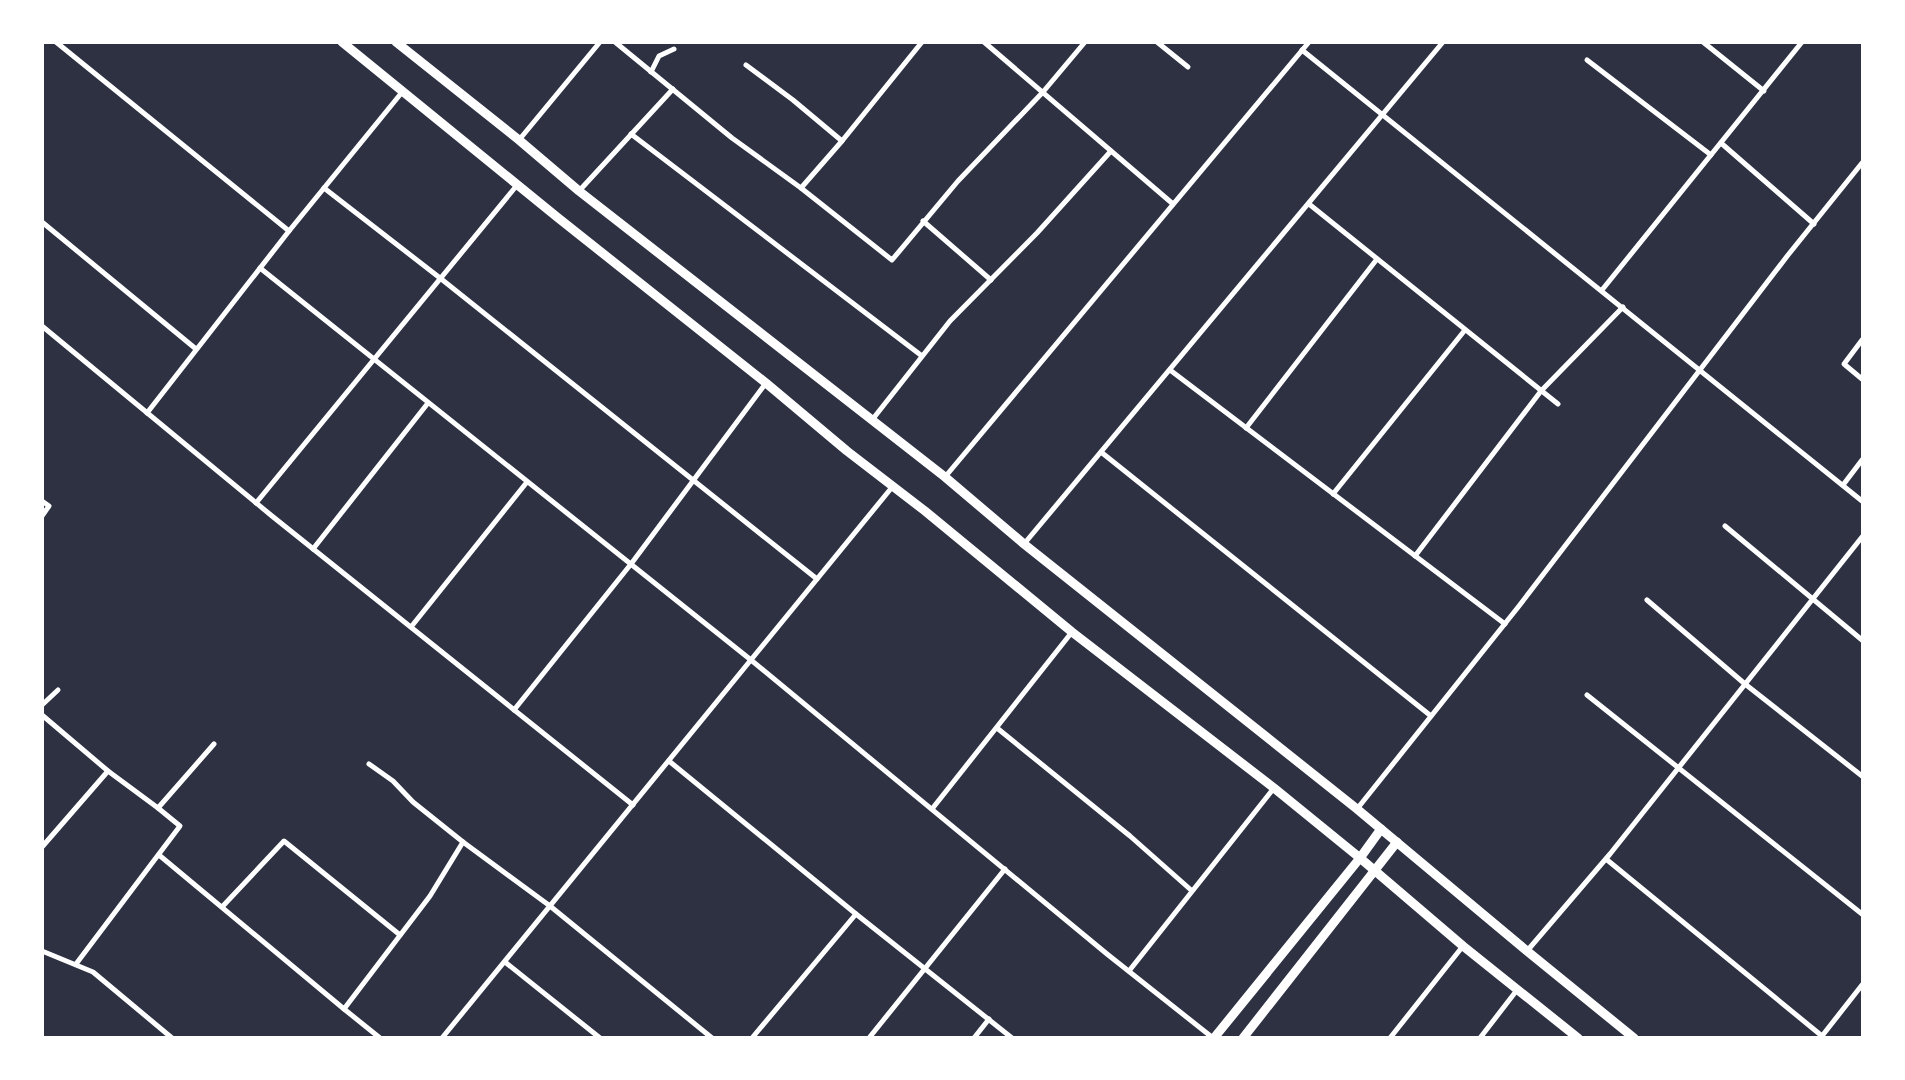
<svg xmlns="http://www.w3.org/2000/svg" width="1905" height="1080" font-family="'Fira Sans Condensed',sans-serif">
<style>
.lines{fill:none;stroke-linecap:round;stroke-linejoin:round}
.minor{stroke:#fff;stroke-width:5}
.tertiary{stroke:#fff;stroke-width:9}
</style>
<rect width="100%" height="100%" fill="#2d3142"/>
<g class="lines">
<g class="minor">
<path d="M56 42 289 231 403 91"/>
<path d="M615 42 732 138 801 188 892 260 958 181 1043 92 1085 42"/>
<path d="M984 42 1173 204"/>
<path d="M1157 42 1188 67"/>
<path d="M1703 42 1764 91"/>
<path d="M1302 50 1862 501"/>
<path d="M1587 60 1711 155"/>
<path d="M746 65 793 100 842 141"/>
<path d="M651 72 659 56 674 49"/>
<path d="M631 134 922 356"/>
<path d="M519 140 600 42"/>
<path d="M1721 143 1814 224"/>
<path d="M324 188 440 278 817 579"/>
<path d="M801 188 842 141 922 42"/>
<path d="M579 191 673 89"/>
<path d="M1309 204 1558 404"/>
<path d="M923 221 991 280"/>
<path d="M42 222 196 349"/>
<path d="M260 268 751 660 1107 954 1213 1038"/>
<path d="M1602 290 1802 42"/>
<path d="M42 326 272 516 633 805"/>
<path d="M1862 340 1844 364 1862 379"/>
<path d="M1170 370 1505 624"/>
<path d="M147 413 289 231"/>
<path d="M872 420 950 321 1037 233 1111 151"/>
<path d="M1246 428 1377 259"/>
<path d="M1101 452 1431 716"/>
<path d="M945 477 1309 42"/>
<path d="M1843 485 1862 460"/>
<path d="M1333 494 1465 330"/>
<path d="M42 501 49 506 42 516"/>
<path d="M256 503 518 184"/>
<path d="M1725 526 1862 640"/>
<path d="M1024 544 1443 42"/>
<path d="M313 549 428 403"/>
<path d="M1415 556 1541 391 1623 307"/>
<path d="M1647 600 1745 684 1862 776"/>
<path d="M411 627 527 482"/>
<path d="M1587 695 1862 914"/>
<path d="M42 705 58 690"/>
<path d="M514 710 631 564 766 383"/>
<path d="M42 715 108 771"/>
<path d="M997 728 1130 836 1191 890"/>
<path d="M669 761 856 914 1012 1038"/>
<path d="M369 764 393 781 413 802 463 842 550 906 712 1038"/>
<path d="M932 809 1072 632"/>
<path d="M1357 809 1519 606 1788 255 1862 163"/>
<path d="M42 847 108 771 158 808 214 744"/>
<path d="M159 855 344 1009 430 896 463 842"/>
<path d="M1606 859 1822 1036 1862 985"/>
<path d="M222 907 284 841 400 935"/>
<path d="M42 951 93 972 172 1038"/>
<path d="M1527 951 1610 854 1862 537"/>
<path d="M505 962 600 1038"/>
<path d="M76 964 180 826 158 808"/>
<path d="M1129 971 1274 788"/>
<path d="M344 1009 380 1038"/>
<path d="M442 1038 893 486"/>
<path d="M752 1038 856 914"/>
<path d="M869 1038 1005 869"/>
<path d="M974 1038 989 1019"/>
<path d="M1390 1038 1463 946"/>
<path d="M1480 1038 1517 990"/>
</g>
<g class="tertiary">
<path d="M342 42 557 217 766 383 847 451 925 511 1072 632 1274 788 1360 858 1463 946 1578 1038"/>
<path d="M396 42 519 140 579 191 945 477 1024 544 1357 809 1527 951 1634 1038"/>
<path d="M1214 1038 1360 858 1381 829"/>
<path d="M1243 1038 1397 842"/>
</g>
</g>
<rect width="1905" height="1080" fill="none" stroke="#ffffff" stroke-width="88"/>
</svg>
